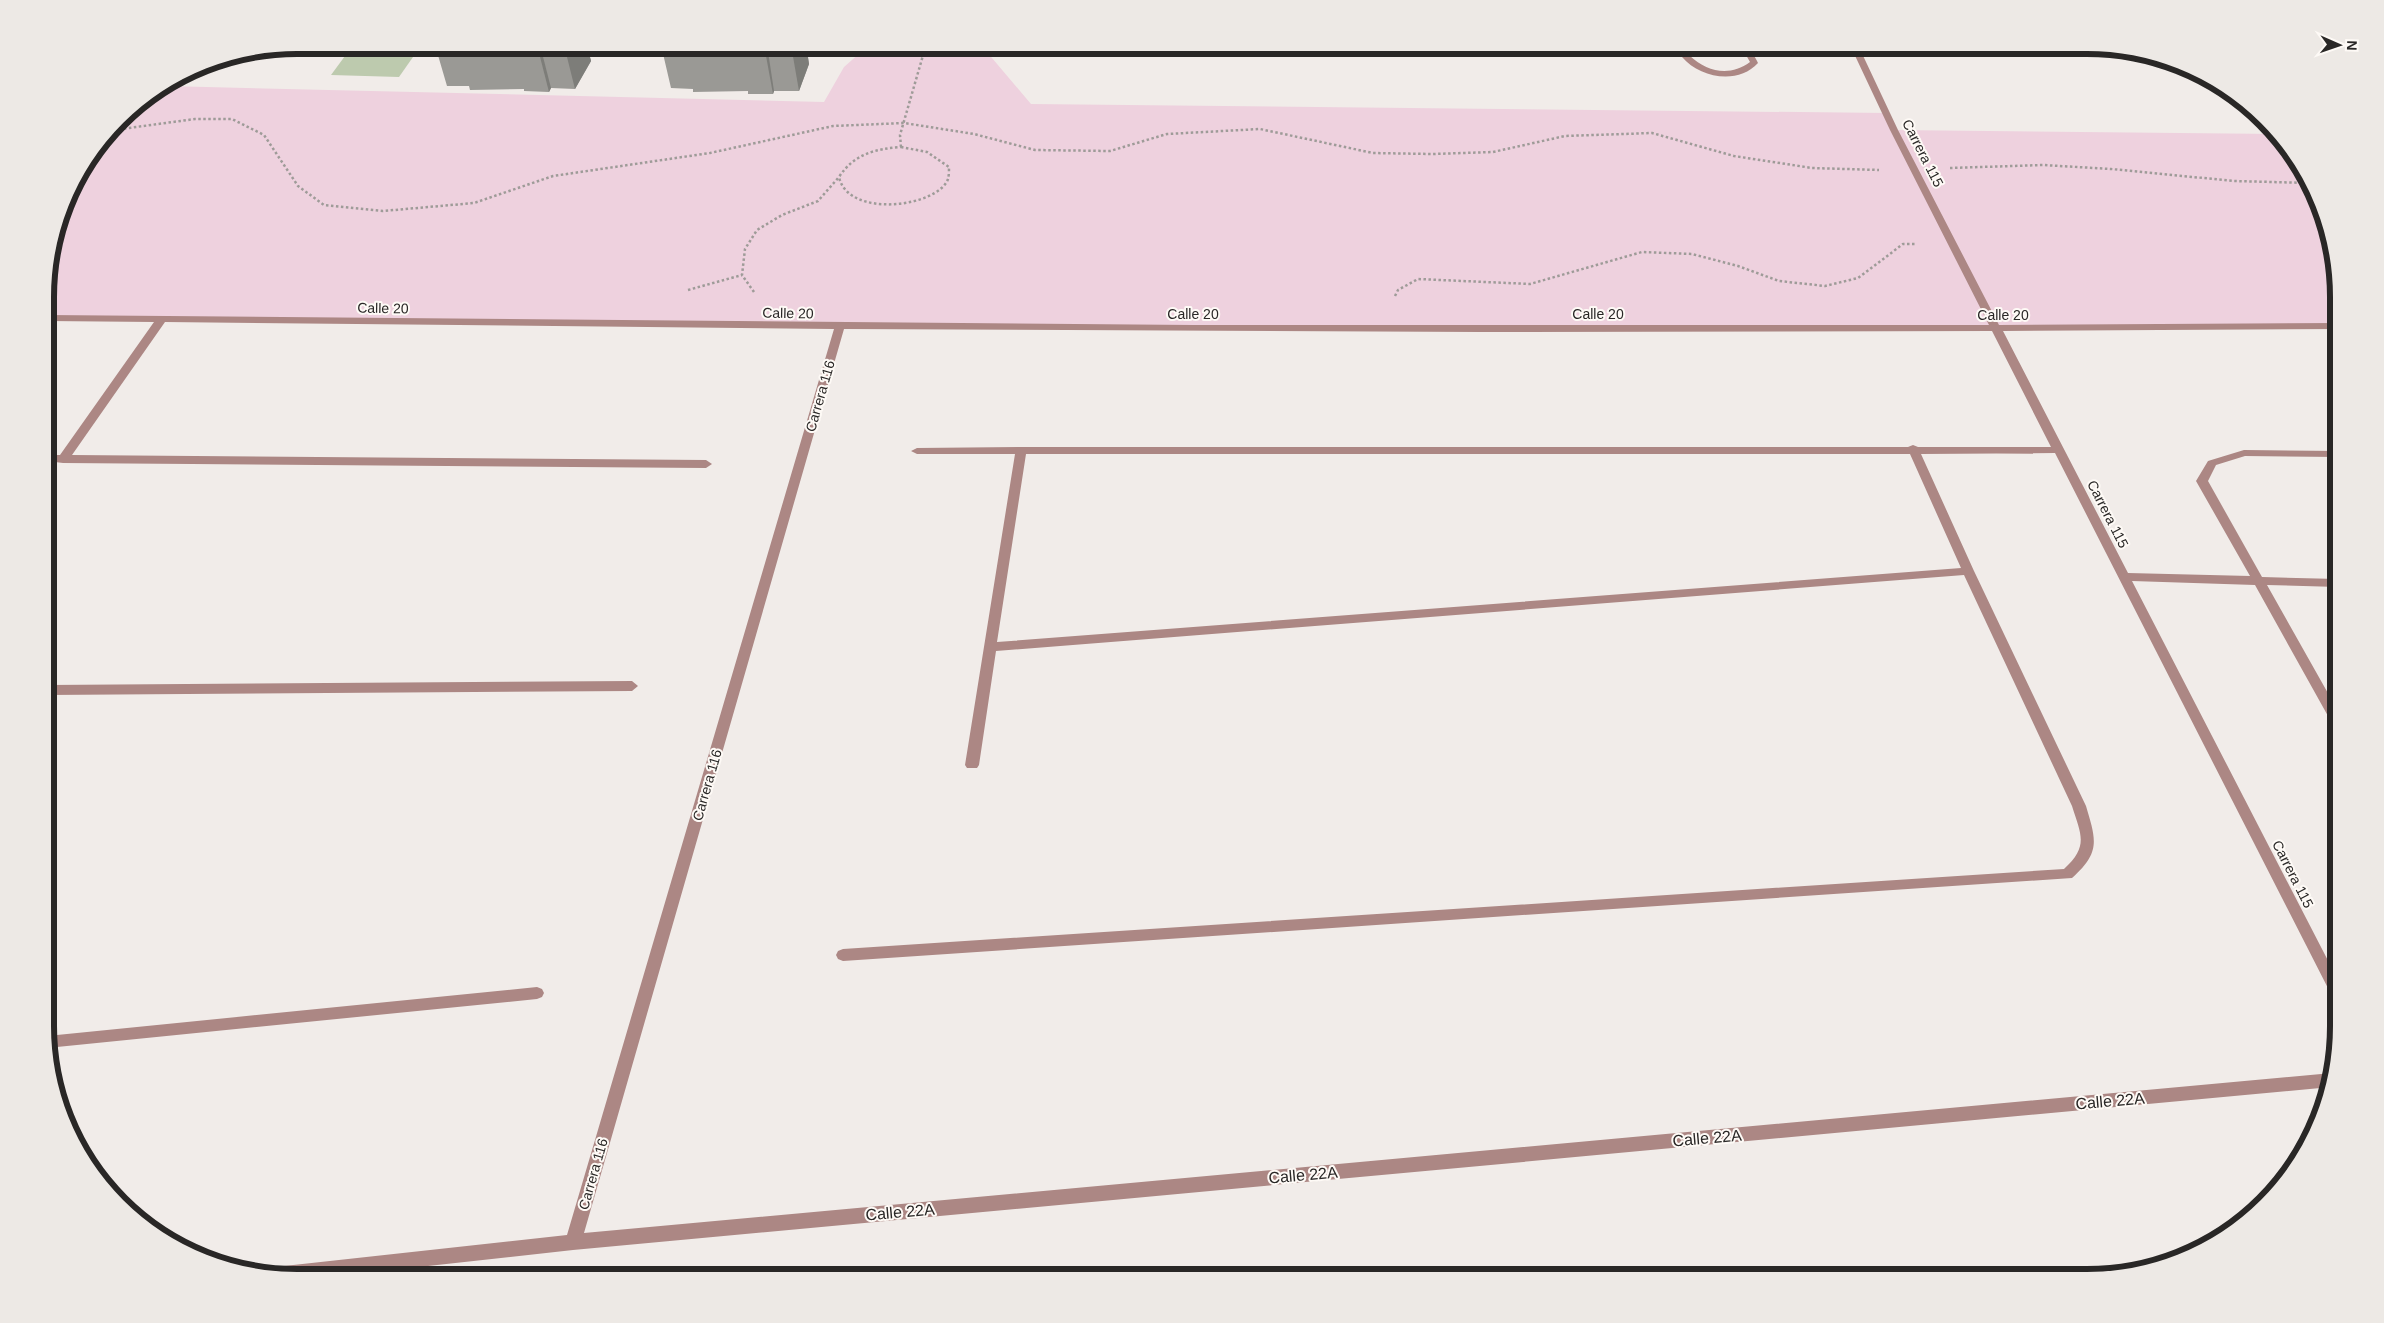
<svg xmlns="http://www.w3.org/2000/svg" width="2384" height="1323" font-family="Arial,sans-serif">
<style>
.green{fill:#eed1de}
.water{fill:#bdcaae}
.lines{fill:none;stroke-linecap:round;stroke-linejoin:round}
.path{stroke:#9e9b98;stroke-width:2.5;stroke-dasharray:2.5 2.5;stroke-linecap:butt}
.minor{fill:#ac8784;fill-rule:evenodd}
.wall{fill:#9a9995}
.shaded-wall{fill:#7d7d79}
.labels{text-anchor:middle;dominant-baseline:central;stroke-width:4;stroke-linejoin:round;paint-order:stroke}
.street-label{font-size:14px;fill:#292726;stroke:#fefaf6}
.near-street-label{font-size:16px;fill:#292726;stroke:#fefaf6}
.rim{fill:none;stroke:#292726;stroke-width:6}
</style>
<rect width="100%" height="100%" fill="#f1ece9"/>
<path class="green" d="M869 45H981L1031 104 1887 113 1894 130 2278 134C2312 176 2333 227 2338 280 2340 295 2338 311 2338 326 1575 333 811 323 47 318V264L71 185 131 108 166 86 824 102 844 67Z"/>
<path class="water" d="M345 56 413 57 399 77 331 75Z"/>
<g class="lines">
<g class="path">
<path d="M114 130 195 119H232L264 135 298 186 324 205 383 211 474 203 553 176 710 153 833 126 904 123 974 134 1035 150 1110 151 1167 134 1260 129 1373 153 1432 154 1493 152 1565 136 1652 133 1734 156 1812 168 1879 170"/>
<path d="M901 147 927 152 949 167C949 170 949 176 948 179 938 207 848 219 839 177 854 154 875 149 901 147Z"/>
<path d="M901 147 900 135 926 45"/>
<path d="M1950 168 2043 165 2111 169 2234 181 2309 183"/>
<path d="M688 290 742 275"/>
<path d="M754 292 742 275 745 249 757 230 782 215 818 201 839 177"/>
<path d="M1395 296 1398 290 1418 279 1530 284 1642 252 1692 254 1738 266 1779 281 1825 286 1858 278 1903 244H1916"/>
</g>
<g class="minor">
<path d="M1316 45H1337C1333 49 1320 49 1316 45Z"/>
<path d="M1690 45H1700L1692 50 1690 56C1707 72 1730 77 1750 62L1746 55 1728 45C1743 45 1752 49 1758 63 1738 85 1700 78 1682 57L1684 49Z"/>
<path d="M1850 45H1858L1898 130 1999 325 2338 323V329L2003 331 2128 573 2250 576 2196 481 2208 461 2244 450 2338 451V457L2245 456 2216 465 2208 481 2262 577 2338 579V587L2267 585 2338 711V727L2333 725 2255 585 2132 581 2338 980V1000L2333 998 2055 453 1921 454 1974 571 2086 806C2096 840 2101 852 2072 878L843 961 838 959 836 955 838 951 843 949 2064 869C2089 846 2081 835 2072 806L1964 575 996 651 979 765 977 768H967L965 765 1015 454H917L911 451 917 448 1021 447H1908L1913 445 1918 447H2051L1992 331 1479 332 844 329 584 1233 2332 1073 2331 1087 573 1250 319 1278H297L267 1274 269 1269 275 1267 567 1235 834 329 165 322 72 455 706 460 712 464 706 468 63 463 47 461V455H60L154 322 47 321V315L1193 325H1989L1890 130ZM1026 454H1910L1961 568 997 642Z"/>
<path d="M632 681 638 686 632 691 47 695V685Z"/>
<path d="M537 987 542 989 544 993 542 997 537 999 47 1048V1036Z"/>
</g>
</g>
<g class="wall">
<path d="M435 45H598L593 54H589L591 61 575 89 551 88 549 92 524 91V89L470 90 469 86H447Z"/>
<path d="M661 45H815L810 57H808L809 64 799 91H774L773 94H748V91L693 92V89L671 88Z"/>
</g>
<g class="shaded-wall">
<path d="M537 45H540L551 88 549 92Z"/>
<path d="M564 45H587L591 61 575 89Z"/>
<path d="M591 45H598L593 54Z"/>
<path d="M764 45H767L774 91 773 94Z"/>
<path d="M791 45H806L809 64 799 91Z"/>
<path d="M808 45H815L810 57Z"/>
</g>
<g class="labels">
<g class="street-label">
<text transform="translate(1923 153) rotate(63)">Carrera 115</text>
<text transform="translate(383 308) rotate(1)">Calle 20</text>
<text transform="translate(788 313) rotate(1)">Calle 20</text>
<text x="1193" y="314">Calle 20</text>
<text x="1598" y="314">Calle 20</text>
<text x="2003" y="315">Calle 20</text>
<text transform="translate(820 396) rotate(-74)">Carrera 116</text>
<text transform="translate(2108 514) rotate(63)">Carrera 115</text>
<text transform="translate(707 785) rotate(-74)">Carrera 116</text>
<text transform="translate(2293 874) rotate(63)">Carrera 115</text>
<text transform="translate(593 1174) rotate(-74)">Carrera 116</text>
</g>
<g class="near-street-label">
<text transform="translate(2110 1101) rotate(-5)">Calle 22A</text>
<text transform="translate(1707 1138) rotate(-5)">Calle 22A</text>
<text transform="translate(1303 1175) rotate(-5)">Calle 22A</text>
<text transform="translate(900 1212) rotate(-5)">Calle 22A</text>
</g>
</g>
<path d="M0 0H2384V1323H0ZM297 54H2087A243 243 0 0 1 2330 297V1026A243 243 0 0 1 2087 1269H297A243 243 0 0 1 54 1026V297A243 243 0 0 1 297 54Z" fill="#ede9e5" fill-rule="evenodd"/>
<path class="rim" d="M297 54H2087A243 243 0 0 1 2330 297V1026A243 243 0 0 1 2087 1269H297A243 243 0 0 1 54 1026V297A243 243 0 0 1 297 54Z"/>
<g transform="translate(2339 45) rotate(92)" stroke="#fefaf6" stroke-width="4" paint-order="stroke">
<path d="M0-4L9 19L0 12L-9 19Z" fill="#292726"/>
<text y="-8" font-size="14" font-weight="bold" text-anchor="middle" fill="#292726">N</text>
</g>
</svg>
